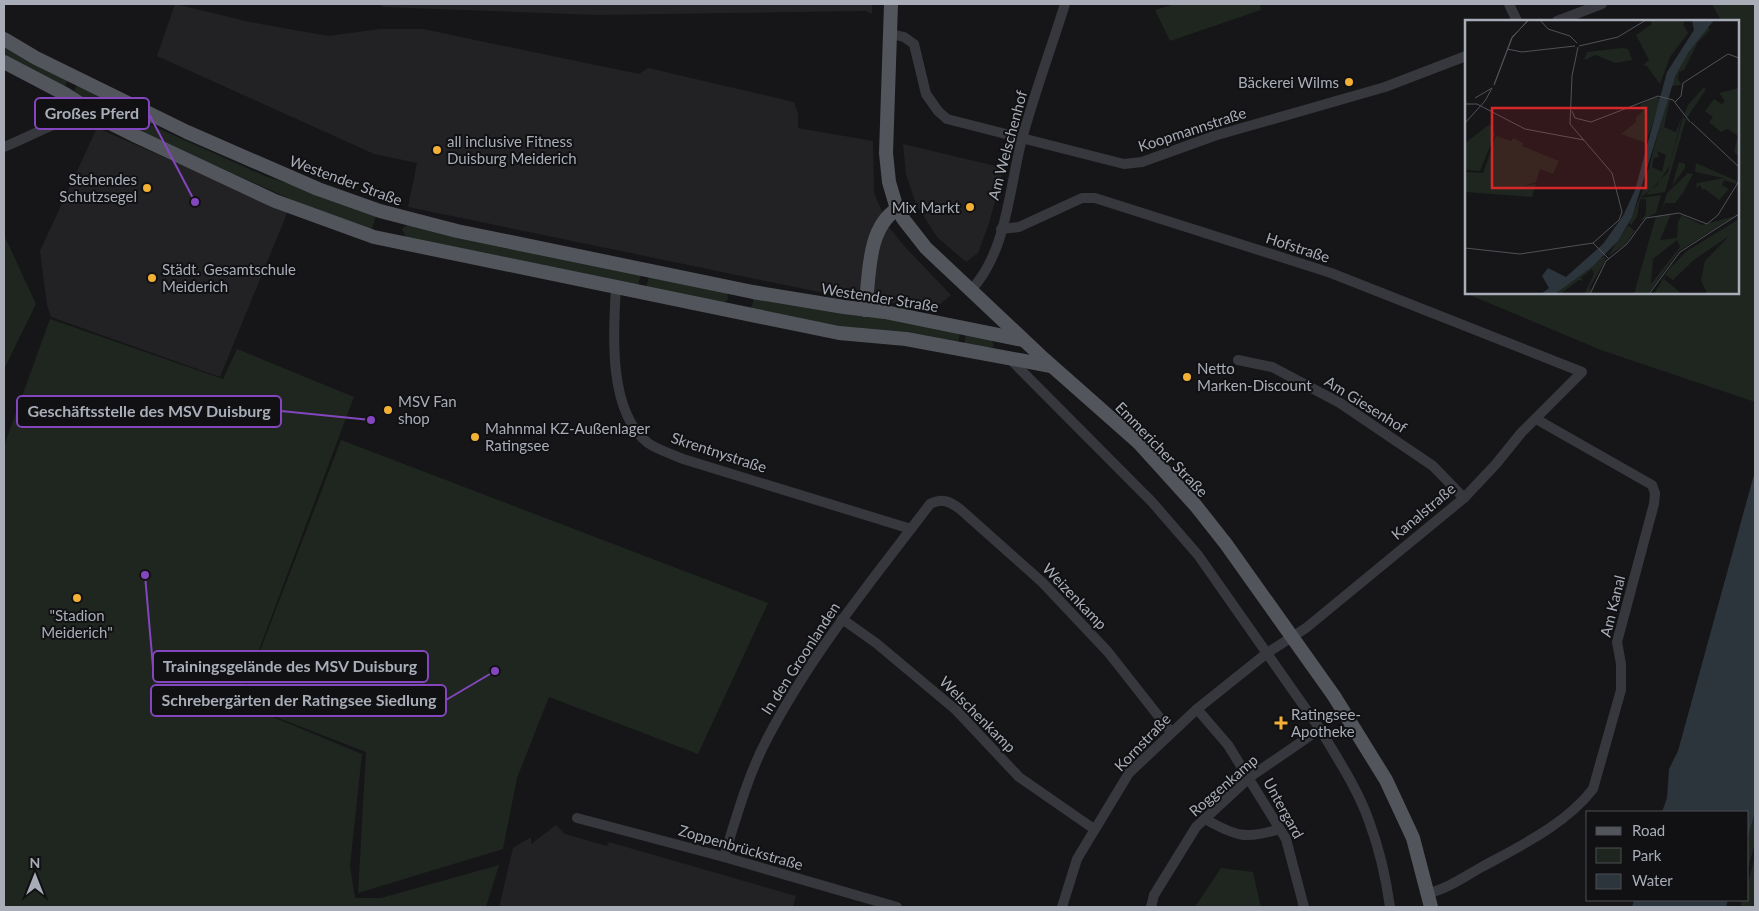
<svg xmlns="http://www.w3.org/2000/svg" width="1759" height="911" font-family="Lato,sans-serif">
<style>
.built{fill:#222225}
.green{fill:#1e261f}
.water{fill:#2c353c}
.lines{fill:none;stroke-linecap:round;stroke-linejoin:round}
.minor{stroke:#37383d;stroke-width:10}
.major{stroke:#53555c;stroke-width:14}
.poi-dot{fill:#f2b134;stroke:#111113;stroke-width:2}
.labels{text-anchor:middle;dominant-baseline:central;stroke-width:4;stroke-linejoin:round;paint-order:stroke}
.poi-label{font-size:15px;fill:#a8adb8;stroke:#111113;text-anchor:start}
.street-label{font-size:15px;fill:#a8adb8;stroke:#111113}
.inset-road{fill:none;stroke:#505258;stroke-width:1}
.view{fill:#d62828;fill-opacity:0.15;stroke:#d62828;stroke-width:2.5}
.inset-edge{fill:none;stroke:#a8adb8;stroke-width:2.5}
.leader{fill:none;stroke:#8446be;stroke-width:2}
.callout-dot{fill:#8446be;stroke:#111113;stroke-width:2}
.callout{fill:#111113;stroke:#8446be;stroke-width:2}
.callout-label{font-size:16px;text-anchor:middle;font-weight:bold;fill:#a8adb8}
</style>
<rect width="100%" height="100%" fill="#161618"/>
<g class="built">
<path d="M175 4 250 22 328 36 380 29H423L639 74 648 68 794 102 798 114V128L873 141 874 193 889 227 906 248 951 295 934 309 819 292 408 207 417 163 374 154 157 56Z"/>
<path d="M380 4H872V14L866 11 598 15 383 7Z"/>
<path d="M97 128 288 211 220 377 51 317 47 305 40 251Z"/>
<path d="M903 144 1004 168 989 223 978 253 966 262 937 237 916 204 906 174Z"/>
<path d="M556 825 565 834 607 846 609 842 796 896 793 907H499L513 848 531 837V844Z"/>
</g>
<g class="green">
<path d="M1175 4H1260L1261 10 1170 41 1155 10Z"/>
<path d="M1712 4H1755V402L1601 350 1472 296 1476 292H1738V21H1721Z"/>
<path d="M4 45 69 78 64 87 4 57Z"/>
<path d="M78 83 116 105H94L73 93Z"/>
<path d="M135 118 265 176 377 213 371 231 308 207 132 128 129 123Z"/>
<path d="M409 224 641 274 638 286 406 238 402 229Z"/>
<path d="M4 235 36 304 4 369Z"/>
<path d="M649 276 727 293 728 299 724 303 646 288Z"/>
<path d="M755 294 960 332 958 344 750 313Z"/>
<path d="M50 319 223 379 237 349 354 397 239 703 362 754 350 866 355 898H381L499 865 486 907H4V446Z"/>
<path d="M966 333 992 340 994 346 992 348 964 345Z"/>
<path d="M341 440 768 603 698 754 549 697 517 778 503 849 358 893 366 752 240 703Z"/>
<path d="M1755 812V843L1748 868V837Z"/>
<path d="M1755 857V899L1753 907H1740L1742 900H1748V882Z"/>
<path d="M1221 868 1253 872 1261 907H1195Z"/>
</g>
<g class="water">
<path d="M1755 471V812L1748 837V812H1662L1667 798 1669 769 1678 751Z"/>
<path d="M1634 900H1728L1726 907H1632Z"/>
</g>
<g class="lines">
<g class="minor">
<path d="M1509 4 1517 21"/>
<path d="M1557 21 1602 4"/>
<path d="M891 34 904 37 914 44 926 94 938 111 947 119 1124 164 1142 162 1214 136 1385 87 1466 56"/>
<path d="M4 147C59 124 88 99 149 119"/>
<path d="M1001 229 1019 227 1082 198H1095L1331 273 1582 372 1521 433 1496 464 1464 498 1306 628 1267 653 1197 709 1129 773 1077 859 1062 907"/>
<path d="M616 287C613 333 608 412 648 443 658 450 672 454 683 459L911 529"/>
<path d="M971 290C1007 252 1009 188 1022 139 1034 94 1051 49 1065 4"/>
<path d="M1010 359 1152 502 1198 555 1320 729C1337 758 1358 789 1369 821 1379 848 1386 878 1390 907"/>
<path d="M1238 360 1272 367 1340 403 1433 466 1464 498"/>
<path d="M842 619 876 643 956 710 1019 777 1094 829"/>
<path d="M1197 709 1228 745 1286 839 1304 907"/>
<path d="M577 818 724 857 897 907"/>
<path d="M1205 819C1235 836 1246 840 1279 829"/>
<path d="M724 857C736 818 748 775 767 739 811 654 873 579 930 504 942 498 949 501 960 509L1042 582 1108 652 1171 732"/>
<path d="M1428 893C1447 889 1464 877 1480 868 1520 846 1565 825 1593 789L1621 690V664L1617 642 1654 504 1655 493 1652 485 1536 419"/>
<path d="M1151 907 1154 895 1196 827 1250 777 1320 729"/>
</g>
<g class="major">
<path d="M891 4 886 153 889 182 897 209 904 220 926 248 1044 359 1139 443 1196 506 1226 544 1334 696 1386 780 1413 838 1431 907"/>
<path d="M4 39 36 58 187 132 318 189 380 211 457 231 753 292 844 307 885 312 1023 340"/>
<path d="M4 62 65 94 110 123 136 136 275 201 374 237 839 333 906 339 1051 366"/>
<path d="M865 310C870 277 866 229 897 209"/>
</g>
</g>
<g class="poi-dot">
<circle cx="1349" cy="82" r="5"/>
<circle cx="437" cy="150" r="5"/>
<circle cx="147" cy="188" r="5"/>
<circle cx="970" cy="207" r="5"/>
<circle cx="152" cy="278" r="5"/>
<circle cx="1187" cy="377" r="5"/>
<circle cx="388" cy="410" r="5"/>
<circle cx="475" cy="437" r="5"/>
<circle cx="77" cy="598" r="5"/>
<path d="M1278.5 715.5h5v5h5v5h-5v5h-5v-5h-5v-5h5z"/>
</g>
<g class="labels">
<g class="poi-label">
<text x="1339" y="82" text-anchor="end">Bäckerei Wilms</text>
<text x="447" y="141">all inclusive Fitness<tspan x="447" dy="17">Duisburg Meiderich</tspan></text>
<text x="137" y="179" text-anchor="end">Stehendes<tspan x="137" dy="17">Schutzsegel</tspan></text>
<text x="960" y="207" text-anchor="end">Mix Markt</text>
<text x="162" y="269">Städt. Gesamtschule<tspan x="162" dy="17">Meiderich</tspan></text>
<text x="1197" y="368">Netto<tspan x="1197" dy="17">Marken-Discount</tspan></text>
<text x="398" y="401">MSV Fan<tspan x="398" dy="17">shop</tspan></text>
<text x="485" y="428">Mahnmal KZ-Außenlager<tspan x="485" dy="17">Ratingsee</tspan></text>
<text x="77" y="615" text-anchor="middle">"Stadion<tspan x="77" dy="17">Meiderich"</tspan></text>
<text x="1291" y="714">Ratingsee-<tspan x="1291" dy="17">Apotheke</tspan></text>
</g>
<g class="street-label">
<text transform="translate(1192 129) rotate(-18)">Koopmannstraße</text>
<text transform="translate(1007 145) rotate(-75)">Am Welschenhof</text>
<text transform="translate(346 180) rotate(20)">Westender Straße</text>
<text transform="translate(1298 247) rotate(18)">Hofstraße</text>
<text transform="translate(880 297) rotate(9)">Westender Straße</text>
<text transform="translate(1366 404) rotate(32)">Am Giesenhof</text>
<text transform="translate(1162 449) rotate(46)">Emmericher Straße</text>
<text transform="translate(719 452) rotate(18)">Skrentnystraße</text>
<text transform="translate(1423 511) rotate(-40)">Kanalstraße</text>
<text transform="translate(1075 596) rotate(46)">Weizenkamp</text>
<text transform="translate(1612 606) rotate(-76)">Am Kanal</text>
<text transform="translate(800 658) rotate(-57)">In den Groonlanden</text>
<text transform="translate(978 714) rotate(45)">Welschenkamp</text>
<text transform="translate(1142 742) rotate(-46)">Kornstraße</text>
<text transform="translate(1223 785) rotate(-41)">Roggenkamp</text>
<text transform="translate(1284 808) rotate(61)">Untergard</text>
<text transform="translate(741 847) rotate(16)">Zoppenbrückstraße</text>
</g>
</g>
<g transform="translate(1465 20)">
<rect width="274" height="274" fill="#161618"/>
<path d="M185 0H221L218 4 223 13 205 37 195 64 181 45 177 46 184 40 171 15 187 4ZM243 7 245 10 233 22 219 50 214 52 213 59 216 65 206 66 221 36ZM157 28 163 29 167 40 150 43 131 35 119 40 122 32ZM238 68 241 69 222 98 219 95 223 85ZM274 68V136L269 132 273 116 263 109 256 112 244 102 248 97 240 91 249 79 257 84 260 81 254 73ZM190 77 195 78V81L181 123 156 114 171 102V97L178 91 175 85ZM205 80 199 107 211 112 217 96 205 145 192 165 175 178 196 175 191 193 175 201 181 194V179H175L172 197 166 205 164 203 177 172 202 81ZM192 131 201 135 197 152 187 147 189 138 194 137ZM218 97 221 99 200 172 181 175 203 152ZM25 104 30 114 15 151 0 150V123ZM31 116 46 121 48 118 58 123 57 126 94 141 88 154 75 149 71 162 59 166 71 164 67 177 0 172V152L18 153ZM214 142 220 144V148L207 166ZM231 143 274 162 271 164 259 160 257 165 264 169 254 180 240 169 237 170 235 165 231 168 232 163 259 158 230 152ZM223 153 228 154 218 173 210 183H200L196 193 202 173ZM206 194 195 220 212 218 213 202 217 195 237 205 270 196 214 231 183 274H169L191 196ZM212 220 215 227 186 264 188 239ZM274 199V269L271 274H242L236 260 240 241 264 216 230 239 208 260 201 255 199 259 217 274H189L204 249 222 231ZM163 205 170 211 160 225 143 236ZM139 236 141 239 125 267V274H119L129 254 127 249 116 258 119 261 114 260 95 274H90Z" fill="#1e261f" fill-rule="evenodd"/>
<path d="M227 0H249L223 33 210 57 167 197 153 221 128 246 90 274H76L84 268 77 256 83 248 101 257 138 224 158 196 170 170 202 52 229 10Z" fill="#2c353c"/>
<path class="inset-road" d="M75 0 83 9 105 16 112 23M114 26 153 17 181 0M113 27 107 56 105 104 147 153 157 192 154 200 128 223M42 29 57 32 110 26M29 65 47 17 64 0M29 65 47 18 63 0M10 78 27 68M0 81 1 84H12L60 109 119 120M210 82 216 76 218 63 263 34 274 38M107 91 110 98 126 102 193 76 208 80 225 102M226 102 274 147M0 103 20 81 27 68M128 223 144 239M0 228 55 234 128 223M125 274 141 241 162 224 181 198 214 193 242 204 253 195 274 161M184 274 215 232 274 194"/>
<path class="view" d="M27 88H181V168H27Z"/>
<rect width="274" height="274" class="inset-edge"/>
</g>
<path class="leader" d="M195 202L149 114M371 420L281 411M145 575L153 667M495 671L446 700"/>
<g class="callout-dot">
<circle cx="195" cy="202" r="5"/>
<circle cx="371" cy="420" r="5"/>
<circle cx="145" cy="575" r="5"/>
<circle cx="495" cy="671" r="5"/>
</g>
<g class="callout">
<rect x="35" y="98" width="114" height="31" rx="5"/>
<rect x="17" y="396" width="264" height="31" rx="5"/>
<rect x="153" y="651" width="275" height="31" rx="5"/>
<rect x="151" y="685" width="295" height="31" rx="5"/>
</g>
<g class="callout-label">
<text x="92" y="119">Großes Pferd</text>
<text x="149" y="417">Geschäftsstelle des MSV Duisburg</text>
<text x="290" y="672">Trainingsgelände des MSV Duisburg</text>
<text x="299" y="706">Schrebergärten der Ratingsee Siedlung</text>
</g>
<rect width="1759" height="911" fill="none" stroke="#a8adb8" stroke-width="10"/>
<rect x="1586" y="811" width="162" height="90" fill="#111113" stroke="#4d4f55"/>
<rect x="1596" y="827" width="25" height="8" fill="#53555c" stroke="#4d4f55"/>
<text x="1632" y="836" font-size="15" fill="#a8adb8">Road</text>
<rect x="1596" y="848" width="25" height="15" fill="#1e261f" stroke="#4d4f55"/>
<text x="1632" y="861" font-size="15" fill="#a8adb8">Park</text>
<rect x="1596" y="874" width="25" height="15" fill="#2c353c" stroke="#4d4f55"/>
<text x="1632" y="886" font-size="15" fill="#a8adb8">Water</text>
<g transform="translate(35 876)" stroke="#111113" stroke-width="4" paint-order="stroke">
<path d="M0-4L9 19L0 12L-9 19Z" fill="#a8adb8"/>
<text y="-8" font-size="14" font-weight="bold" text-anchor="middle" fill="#a8adb8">N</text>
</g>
</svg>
